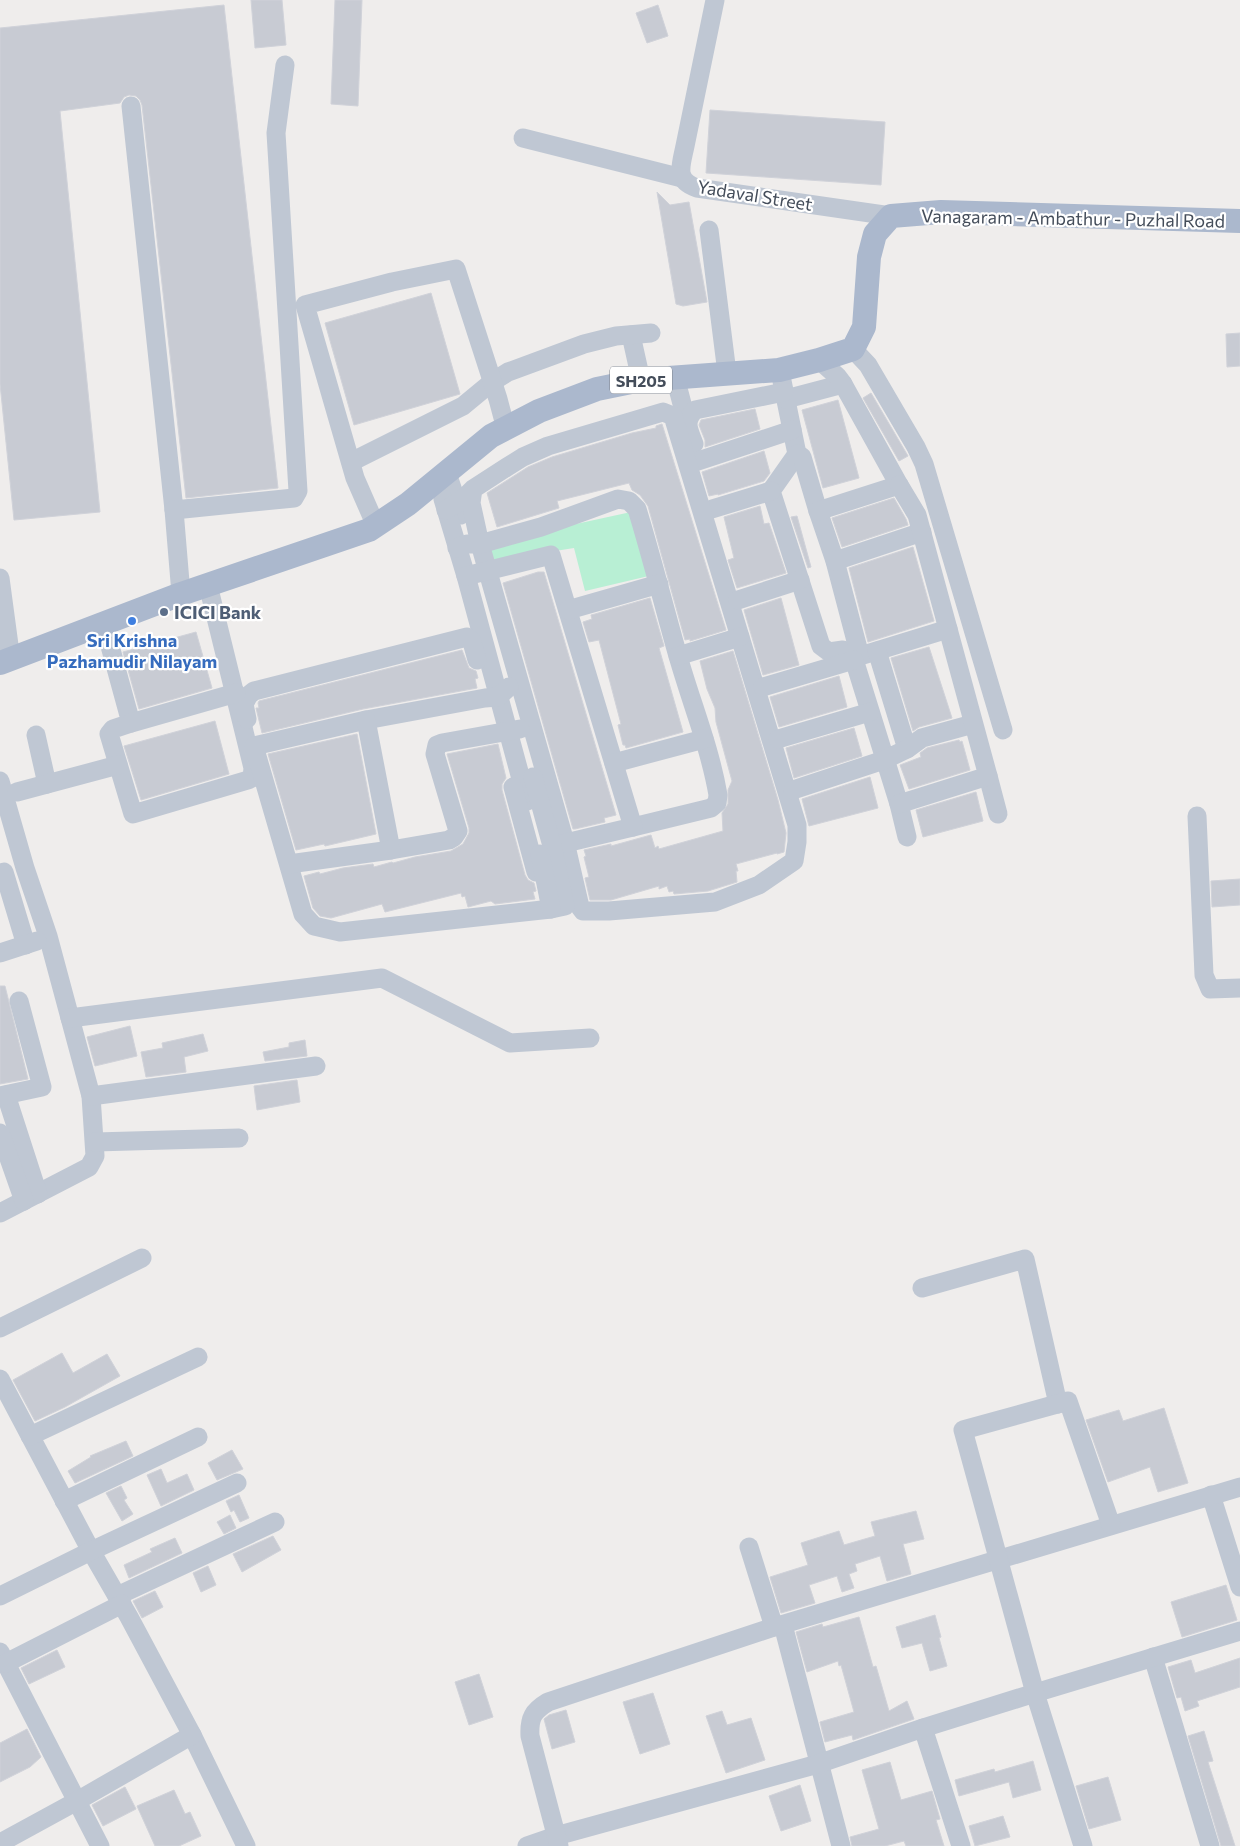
<svg xmlns="http://www.w3.org/2000/svg" width="1240" height="1846" font-family="Commissioner,sans-serif">
<style>
.green{fill:#b8efd4}
.building{fill:#c8cbd3;stroke:#d0d2d9}
.lines{fill:none;stroke-linecap:round;stroke-linejoin:round}
.minor{stroke:#bfc7d3;stroke-width:19}
.major{stroke:#abb8cd;stroke-width:24}
.service-dot{fill:#5c6f8a;stroke:#fff;stroke-width:2}
.shop-dot{fill:#3f7fe0;stroke:#fff;stroke-width:2}
.labels{text-anchor:middle;dominant-baseline:central;stroke-width:4.5;stroke-linejoin:round;paint-order:stroke}
.shield{fill:#fff;stroke:#7c828c;stroke-width:1}
.shield-label{font-size:16px;font-weight:bold;fill:#444d5a}
.street-label{font-size:18px;fill:#444d5a;stroke:#fff}
.service-label{font-size:18px;font-weight:bold;fill:#4e5e75;stroke:#fff;text-anchor:start}
.shop-label{font-size:18px;font-weight:bold;fill:#366cbe;stroke:#fff}
</style>
<rect width="100%" height="100%" fill="#efedec"/>
<path class="green" d="M631 512 653 575 585 591 574 548 493 561 489 543Z"/>
<g class="building">
<path d="M251 0H282L286 45 255 48Z"/>
<path d="M335 0H362L358 106 331 104Z"/>
<path d="M224 5 278 488 186 498 142 105 140 100 136 96 129 95 124 97 120 103 60 111 100 512 14 520 0 384V28Z"/>
<path d="M658 5 668 36 647 43 636 13Z"/>
<path d="M710 110 885 122 881 185 706 173Z"/>
<path d="M657 192 670 205 689 202 707 302 683 306 676 304Z"/>
<path d="M431 293 460 394 354 425 325 323Z"/>
<path d="M1240 333V366L1227 367 1226 334Z"/>
<path d="M871 393 908 456 899 461 863 398Z"/>
<path d="M838 400 859 478 823 488 802 410Z"/>
<path d="M755 409 760 429 705 447V440L699 425 701 420Z"/>
<path d="M662 424 726 630 690 641V639L685 640 648 506 640 495 632 490 629 483 557 501 559 508 497 527 487 493 528 467 552 457 632 433 656 428V426Z"/>
<path d="M764 451 770 473 764 481 718 495V494L709 496 702 472Z"/>
<path d="M894 498 906 519 908 525 842 547 832 518Z"/>
<path d="M760 506 764 524 769 523 786 573 737 588 728 560 734 558 724 517Z"/>
<path d="M797 516 811 567 808 568 791 517Z"/>
<path d="M913 547 934 621 868 642 849 568Z"/>
<path d="M538 572H544L616 815 604 818 605 822 575 829H573L503 583Z"/>
<path d="M650 598 664 646 659 648 683 732 626 748 625 745H623L618 725 621 724 599 640 589 642 583 622 592 619 591 615 595 614Z"/>
<path d="M781 598 799 665 763 675 744 610Z"/>
<path d="M196 632 212 688 139 709 123 652Z"/>
<path d="M929 647 952 718 919 727 913 731 891 658Z"/>
<path d="M462 650 469 668 476 671 478 678 475 679 477 688 363 709 262 733 256 708H259L258 703 259 701Z"/>
<path d="M733 651 778 800 786 833 784 852 777 854V853L736 864 738 871H736L737 882 708 891 674 894 673 891 669 892 667 886 659 889V886L611 900H590L585 878 589 877 584 857 586 856 584 850 611 844V846L651 835 655 848 658 846 659 849 723 831 722 813 728 804V790L732 781 716 722 715 708 707 689 700 661Z"/>
<path d="M839 676 847 707 779 727 770 697Z"/>
<path d="M215 721 229 774 141 800 124 746Z"/>
<path d="M854 728 862 756 794 778 786 748Z"/>
<path d="M357 734 376 834 325 846 324 844 296 850 268 754Z"/>
<path d="M959 740 960 742 962 741 970 770 909 789 900 765 921 757 920 753 927 748Z"/>
<path d="M498 744 506 778 502 784V790L525 875 528 880 534 883 536 891 533 892 535 899 495 904 491 901 468 907 465 896 462 897 461 893 385 912 382 904 331 918 320 916 313 908 304 876 319 872 320 874 343 868 373 864 374 867 392 862 393 863 415 857 451 851 463 844 469 833V828L447 754Z"/>
<path d="M870 777 878 808 809 826 802 799Z"/>
<path d="M976 792 983 821 923 837 916 810Z"/>
<path d="M1240 879V905L1212 907 1211 881Z"/>
<path d="M0 986H5L28 1079 0 1084Z"/>
<path d="M130 1026 137 1056 95 1066 87 1037Z"/>
<path d="M203 1034 208 1051 184 1057 186 1072 146 1077 141 1052 163 1048 162 1043Z"/>
<path d="M305 1040 307 1056 265 1061 263 1052 289 1047V1043Z"/>
<path d="M297 1080 300 1102 257 1110 254 1086Z"/>
<path d="M62 1353 73 1373 107 1354 120 1376 65 1407 35 1421 13 1380Z"/>
<path d="M1164 1408 1188 1483 1158 1492 1150 1467 1108 1482 1086 1420 1119 1410 1123 1421Z"/>
<path d="M126 1441 133 1456 75 1483 68 1471 91 1457 90 1456Z"/>
<path d="M232 1450 243 1469 217 1480 208 1463Z"/>
<path d="M161 1469 167 1483 187 1474 194 1490 161 1506 147 1475Z"/>
<path d="M121 1486 127 1498 124 1500 133 1514 122 1521 106 1493Z"/>
<path d="M239 1495 249 1518 240 1522 234 1510 231 1512 226 1501Z"/>
<path d="M916 1511 924 1539 903 1544 911 1574 887 1581 880 1556 855 1564 857 1571 849 1574 854 1588 842 1592 837 1576 809 1585 815 1603 781 1613 770 1577 808 1565 801 1543 839 1531 844 1545 875 1536 871 1522Z"/>
<path d="M230 1515 236 1528 224 1534 217 1522Z"/>
<path d="M273 1536 281 1550 242 1572 233 1554Z"/>
<path d="M175 1538 182 1553 129 1578 124 1565 152 1552 150 1549Z"/>
<path d="M208 1566 216 1585 201 1592 193 1573Z"/>
<path d="M1226 1585 1237 1620 1182 1637 1171 1602Z"/>
<path d="M155 1591 163 1607 142 1618 133 1601Z"/>
<path d="M935 1615 941 1637 939 1638 947 1666 930 1671 922 1643 902 1648 896 1627Z"/>
<path d="M859 1617 873 1667 876 1666 889 1711 907 1701 914 1719 853 1740 852 1735 825 1742 820 1722 854 1712 841 1665 839 1666 838 1661 807 1672 796 1632 822 1624 823 1627Z"/>
<path d="M57 1650 65 1667 29 1684 21 1668Z"/>
<path d="M1240 1658V1687L1197 1701 1199 1706 1185 1711 1181 1697 1177 1698 1168 1667 1191 1660 1195 1673Z"/>
<path d="M479 1674 493 1717 469 1725 455 1682Z"/>
<path d="M653 1693 670 1744 640 1754 623 1702Z"/>
<path d="M566 1710 575 1742 552 1749 544 1719 549 1715Z"/>
<path d="M722 1711 727 1725 751 1718 765 1760 726 1773 706 1716Z"/>
<path d="M27 1729 41 1757 30 1767 0 1782V1743Z"/>
<path d="M1204 1731 1213 1761 1208 1762 1235 1846H1221L1188 1736Z"/>
<path d="M1033 1761 1041 1790 1013 1798 1009 1782 959 1796 955 1780 994 1769 995 1772Z"/>
<path d="M890 1762 901 1800 932 1791 940 1819 936 1820 944 1846H906L904 1841 885 1846H852L850 1837 879 1829 862 1770Z"/>
<path d="M1108 1777 1121 1820 1089 1829 1076 1786Z"/>
<path d="M800 1785 811 1821 781 1831 769 1796Z"/>
<path d="M125 1787 136 1809 103 1826 92 1805Z"/>
<path d="M174 1790 185 1814 190 1812 201 1836 179 1846H155L137 1806Z"/>
<path d="M1003 1816 1010 1837 975 1846 969 1826Z"/>
</g>
<g class="lines">
<g class="minor">
<path d="M715 0 685 146C681 166 674 180 697 188L891 216"/>
<path d="M131 106 174 510 294 498 298 491 276 133 285 65"/>
<path d="M523 138 682 178"/>
<path d="M709 230 727 373"/>
<path d="M631 335 641 380"/>
<path d="M853 349 868 365 916 447 924 464 1003 730"/>
<path d="M675 377 687 423"/>
<path d="M782 381 797 454 771 491 821 646 829 652 843 650 852 653 899 804 907 837"/>
<path d="M786 399 843 384"/>
<path d="M694 444C689 430 683 422 695 410L784 392"/>
<path d="M797 454 802 457 818 511 835 561 860 656 948 629"/>
<path d="M698 461 792 430"/>
<path d="M351 462 463 406 492 382 508 372 584 344 616 336 651 333"/>
<path d="M447 473 461 515"/>
<path d="M443 499 466 576 527 801"/>
<path d="M712 509 771 491"/>
<path d="M174 510 181 594"/>
<path d="M446 510 463 499 473 489 507 467 523 457 548 446 663 412 673 416 797 825V842L794 861 759 885 715 902 609 911H583L580 907 565 842 480 544 471 503 473 489"/>
<path d="M818 511 899 485 843 384 837 376 819 360"/>
<path d="M376 526 355 478 305 305 392 282 456 269 498 399 506 429"/>
<path d="M457 548 467 544H480L541 527 618 499 629 501 637 509C652 558 664 607 678 656 691 702 710 748 718 795L717 803 711 808 633 827"/>
<path d="M835 561 922 532"/>
<path d="M466 576 551 555 633 827 553 846"/>
<path d="M0 578 11 660"/>
<path d="M738 600 800 580"/>
<path d="M568 610 659 584"/>
<path d="M104 624 131 723 113 729 109 734 133 814 248 780 252 778 253 768 208 585"/>
<path d="M877 651 907 749"/>
<path d="M678 656 740 637"/>
<path d="M509 687 498 697 485 698 366 720 254 746 303 914 314 926 340 932 551 909 565 906 552 846 533 777"/>
<path d="M763 687 854 660"/>
<path d="M247 719 244 704 249 695 254 691 467 637 469 638 472 642 477 660"/>
<path d="M366 720 391 850 449 840 454 837 458 831 435 754 437 745 442 743 520 729"/>
<path d="M131 723 236 693"/>
<path d="M36 735 47 784"/>
<path d="M778 739 870 712"/>
<path d="M614 763 704 739"/>
<path d="M988 776 998 814"/>
<path d="M0 781 25 868 48 936 91 1096 95 1156 89 1167 0 1213"/>
<path d="M513 787 536 872"/>
<path d="M793 790 884 760 907 749 922 738 973 724"/>
<path d="M17 792 118 765"/>
<path d="M899 804 988 776 917 515 899 485"/>
<path d="M1197 816 1204 975 1210 989 1240 988"/>
<path d="M540 854 551 909"/>
<path d="M289 864 391 850"/>
<path d="M4 872 26 945"/>
<path d="M0 953 37 941"/>
<path d="M70 1018 382 978 510 1043 590 1038"/>
<path d="M6 1095 38 1194"/>
<path d="M0 1096 42 1087 19 1001"/>
<path d="M91 1096 316 1066"/>
<path d="M0 1133 24 1201"/>
<path d="M95 1142 239 1138"/>
<path d="M922 1288 1025 1259 1058 1404"/>
<path d="M0 1328 142 1258"/>
<path d="M0 1379 91 1551 129 1617 192 1735 246 1846"/>
<path d="M30 1436 198 1357"/>
<path d="M1211 1495 1240 1587"/>
<path d="M64 1501 198 1437"/>
<path d="M749 1547 774 1627"/>
<path d="M0 1596 91 1551 237 1483"/>
<path d="M117 1596 275 1522"/>
<path d="M783 1625 841 1846"/>
<path d="M0 1652 100 1846"/>
<path d="M1153 1657 1210 1846"/>
<path d="M6 1663 122 1604"/>
<path d="M923 1728 961 1846"/>
<path d="M0 1843 77 1801 192 1735"/>
<path d="M527 1846 556 1836 818 1764 923 1728 1035 1693 1240 1631"/>
<path d="M559 1846 530 1736C529 1718 533 1711 548 1702L774 1627 1240 1487"/>
<path d="M1083 1846 1035 1693 963 1430 1068 1401 1111 1525"/>
</g>
<path class="major" d="M0 663 181 594 369 530 408 504 491 436 539 411 597 389 641 380 779 370 819 360 853 349 864 327 869 257 875 234 891 216 941 212 1240 221"/>
</g>
<circle class="service-dot" cx="164" cy="612" r="5"/>
<circle class="shop-dot" cx="132" cy="621" r="5"/>
<g class="labels">
<rect class="shield" x="610" y="366.5" width="62" height="27" rx="4"/>
<g class="shield-label">
<text x="641" y="380">SH205</text>
</g>
<g class="street-label">
<text transform="translate(755 195) rotate(9)">Yadaval Street</text>
<text transform="translate(1073 218) rotate(1)">Vanagaram - Ambathur - Puzhal Road</text>
</g>
<g class="service-label">
<text x="174" y="612">ICICI Bank</text>
</g>
<g class="shop-label">
<text x="132" y="640">Sri Krishna<tspan x="132" dy="21">Pazhamudir Nilayam</tspan></text>
</g>
</g>
</svg>
